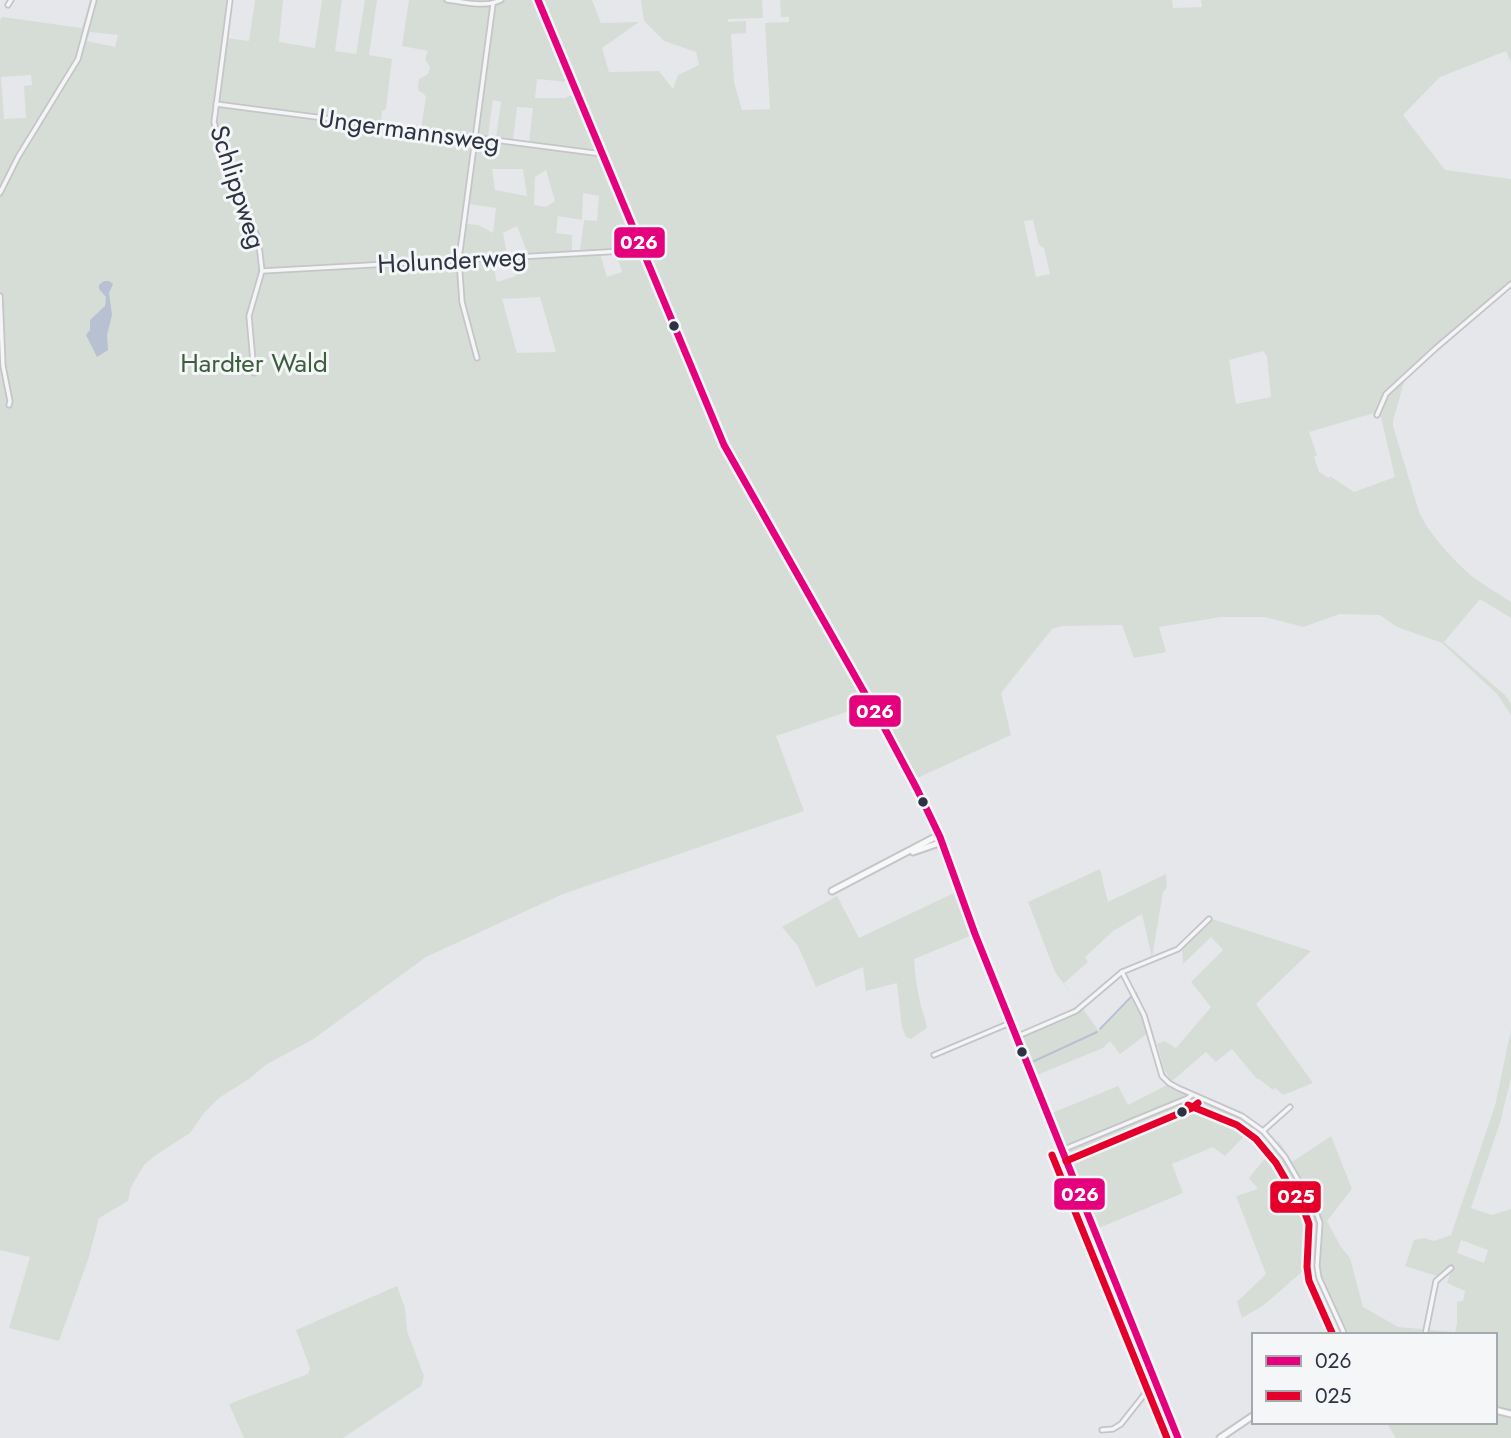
<svg xmlns="http://www.w3.org/2000/svg" width="1511" height="1438" font-family="Jost,sans-serif">
<style>
.green{fill:#d6ddd6;fill-rule:evenodd}
.water{fill:#b7c1d2}
.lines{fill:none;stroke-linecap:round;stroke-linejoin:round}
.stream{stroke:#b7c1d2;stroke-width:2}
.street-casing{stroke:#c4c5c8;stroke-width:7}
.secondary-casing{stroke:#c4c5c8;stroke-width:9}
.street{stroke:#f5f5f7;stroke-width:3.5}
.secondary{stroke:#f8f8f8;stroke-width:5}
.bus-1-casing{stroke:#f4f6f8;stroke-width:12}
.bus-2-casing{stroke:#f4f6f8;stroke-width:12}
.bus-1{stroke:#e5007d;stroke-width:7}
.bus-2{stroke:#e4002b;stroke-width:7}
.bus-dot{fill:#2d3342;stroke:#f4f6f8;stroke-width:2.5}
.labels{text-anchor:middle;dominant-baseline:central;stroke-width:6;stroke-linejoin:round;paint-order:stroke}
.street-label{font-size:26px;fill:#2d3342;stroke:#f4f6f8}
.park-label{font-size:26px;fill:#3e5d3c;stroke:#f4f6f8}
.line-badge{stroke:#f4f6f8;stroke-width:2.5}
.badge-label{font-size:19px;text-anchor:middle;font-weight:bold;fill:#fff}
</style>
<rect width="100%" height="100%" fill="#e6e7ea"/>
<g class="green">
<path d="M90 0H229L226 38 249 41 255 0H283L279 42 315 48 322 0H342L335 51 356 54 365 0H377L369 55 392 59 386 109 382 111 381 122 421 128 426 97 424 94 419 91 418 87 419 79 428 74 430 67 425 59 428 51 402 46 409 0H592L601 23 639 22 602 48 609 72 659 71 673 89 678 75 699 65 696 52 664 41 644 21 641 0H762L763 18 728 19V22L746 21V33L731 34 734 82 742 110 770 109 765 23 789 22V17H781L780 0H1172L1173 8 1202 7 1201 0H1511V63L1506 51 1440 77 1403 115 1445 170 1511 179V282L1414 365 1388 392 1376 415 1374 413 1309 432 1317 455 1314 457 1319 472 1329 478 1330 476 1354 492 1395 477 1381 417 1378 416 1388 394 1410 373 1404 382 1393 421V426L1419 512C1429 534 1454 561 1473 577 1485 586 1499 594 1511 602V618L1480 599 1444 642 1506 696 1511 704V715L1497 694 1442 643 1397 627 1380 615 1340 614 1303 627 1265 617H1221L1159 627 1166 652 1134 658 1122 625 1062 626 1052 629 1001 693 1011 735 915 779 873 703 776 736 804 811 563 894 426 957 312 1040 267 1064 249 1079 219 1098 204 1113 190 1133 156 1155 144 1165 131 1187 128 1201 99 1218 89 1257 59 1341 9 1328 30 1257 0 1250V20L2 17 82 28ZM90 32 118 35 115 47 87 41ZM31 75 32 85 24 86 26 118 4 119 1 77ZM537 79 567 82 572 95 564 98H535ZM493 100 501 102 496 138 488 136ZM517 107 533 108 529 142 513 140ZM492 169H523L527 196 495 190ZM546 170 555 201 546 207 534 205 535 177ZM583 193 599 196 597 221 584 220 580 250H572V235L556 233 558 216 582 220ZM469 204 496 208 493 233 478 225 467 224ZM1033 220 1039 245 1044 248 1050 274 1036 277 1024 221ZM517 226 527 252 507 254 503 233ZM616 253 622 272 607 277 600 254ZM510 259 516 276 497 282 492 260ZM540 297 556 352 517 353 502 299ZM1263 351 1267 356 1271 397 1236 404 1229 360Z"/>
<path d="M1100 869 1108 902 1166 874 1167 888 1163 892 1152 958 1142 914 1113 931 1085 957 1088 962 1064 983 1080 1005 1055 972 1028 902Z"/>
<path d="M954 893 970 936 914 959C915 975 917 991 921 1006 923 1014 926 1020 927 1028L911 1039 906 1037 902 1028 897 983 866 991 863 967 816 987 798 946 782 927 837 896 859 938Z"/>
<path d="M1209 918 1311 951 1256 1004 1313 1083 1283 1095 1275 1088 1273 1090 1259 1079H1257L1232 1049 1216 1062 1206 1052 1172 1081 1194 1098 1241 1116 1253 1127 1225 1156 1213 1147 1172 1164 1183 1193 1099 1228 1047 1115 1118 1086 1128 1105 1169 1084 1171 1081 1164 1069 1157 1044 1164 1041 1176 1048 1211 1007 1191 982 1223 950 1211 937 1183 964 1182 950 1177 948Z"/>
<path d="M1134 996 1148 1033 1120 1054 1110 1041 1103 1048 1032 1077 1016 1037 1077 1012 1082 1008 1099 1031Z"/>
<path d="M1511 1030V1078L1500 1123 1471 1208 1492 1215 1511 1209V1438H1396L1386 1422H1495V1335H1350L1341 1320 1319 1271 1320 1256 1264 1305 1242 1318 1237 1302 1266 1274 1236 1196 1258 1189 1249 1178 1279 1141 1292 1162 1331 1136 1352 1189 1327 1221 1341 1247 1350 1258 1363 1307 1398 1327 1455 1332 1457 1324V1302L1463 1301 1465 1291 1447 1283 1451 1270 1440 1277 1405 1266 1414 1240 1424 1238 1434 1241 1451 1235 1495 1106ZM1461 1240 1488 1250 1484 1263 1457 1253Z"/>
<path d="M397 1286 405 1308 407 1331 424 1376 421 1386 343 1438H244L229 1404 308 1374 310 1368 296 1330Z"/>
</g>
<path class="water" d="M104 281H109L113 284 109 293 112 315 107 335 108 350 97 357 86 335 90 330V320L105 306 106 297 99 289V285Z"/>
<g class="lines">
<g class="stream">
<path d="M1136 993 1140 1004"/>
<path d="M1149 1024 1153 1037"/>
<path d="M1100 1029 1132 996"/>
<path d="M1154 1040 1157 1053"/>
<path d="M1030 1063 1097 1032"/>
<path d="M1163 1072 1168 1080"/>
<path d="M1267 1133 1277 1145"/>
</g>
<g class="street-casing">
<g id="street">
<path d="M230 0 214 122 227 169 257 236 260 253 262 271 249 316 254 373"/>
<path d="M447 0C465 2 485 8 501 0"/>
<path d="M8 5 11 0"/>
<path d="M216 104 602 154"/>
<path d="M0 193 18 157 78 59 94 0"/>
<path d="M262 271 642 250"/>
<path d="M0 296 3 366 10 401 9 405"/>
<path d="M477 358 462 302 459 259 493 4"/>
<path d="M1377 415 1386 394 1436 348 1511 284"/>
<path d="M1122 972 1144 1015 1162 1076 1169 1083 1178 1088 1242 1116 1263 1131 1285 1157 1315 1209 1320 1223 1317 1266 1319 1278 1345 1335"/>
<path d="M1016 1037 1076 1011 1122 972 1178 949 1209 919"/>
<path d="M934 1055 1010 1023"/>
<path d="M1263 1131 1290 1107"/>
<path d="M1062 1150 1188 1098 1192 1095"/>
<path d="M1425 1335 1436 1281 1451 1268"/>
<path d="M1102 1430 1113 1429 1121 1424 1155 1381"/>
</g>
</g>
<g class="secondary-casing">
<g id="secondary">
<path d="M538 0 724 445 885 729 917 789 940 837 975 934 1178 1438"/>
<path d="M913 852 942 842"/>
<path d="M832 891 939 835"/>
<path d="M1495 1410 1511 1414"/>
<path d="M1220 1438 1254 1415"/>
</g>
</g>
<use href="#street" class="street"/>
<use href="#secondary" class="secondary"/>
<g class="bus-1-casing">
<path id="bus-1" d="M538 0 724 445 885 729 917 789 940 837 975 934 1178 1438"/>
</g>
<g class="bus-2-casing">
<g id="bus-2">
<path d="M1188 1105 1237 1125 1256 1139 1276 1163 1305 1213 1309 1224 1307 1267 1309 1281 1333 1335"/>
<path d="M1052 1155 1167 1438"/>
<path d="M1066 1161 1192 1108 1198 1103"/>
</g>
</g>
<use href="#bus-1" class="bus-1"/>
<use href="#bus-2" class="bus-2"/>
</g>
<g class="bus-dot">
<circle cx="674" cy="326" r="6"/>
<circle cx="923" cy="802" r="6"/>
<circle cx="1022" cy="1052" r="6"/>
<circle cx="1182" cy="1112" r="6"/>
</g>
<g class="labels">
<g class="street-label">
<text transform="translate(409 130) rotate(8)">Ungermannsweg</text>
<text transform="translate(238 187) rotate(72)">Schlippweg</text>
<text transform="translate(452 260) rotate(-3)">Holunderweg</text>
</g>
<g class="park-label">
<text x="254" y="363">Hardter Wald</text>
</g>
</g>
<g class="line-badge">
<rect x="613" y="226" width="53" height="33" rx="7" fill="#e5007d"/>
<rect x="848" y="694" width="54" height="34" rx="7" fill="#e5007d"/>
<rect x="1053" y="1177" width="53" height="34" rx="7" fill="#e5007d"/>
<rect x="1269" y="1180" width="53" height="34" rx="7" fill="#e4002b"/>
</g>
<g class="badge-label">
<text x="639" y="249">026</text>
<text x="875" y="718">026</text>
<text x="1080" y="1201">026</text>
<text x="1296" y="1203">025</text>
</g>
<rect x="1252" y="1333" width="245" height="91" fill="#f4f6f8" stroke="#a4a8af" stroke-width="2"/>
<rect x="1266" y="1356" width="35" height="10" fill="#e5007d" stroke="#a4a8af" stroke-width="2"/>
<text x="1315" y="1368" font-size="21" fill="#2d3342">026</text>
<rect x="1266" y="1391" width="35" height="10" fill="#e4002b" stroke="#a4a8af" stroke-width="2"/>
<text x="1315" y="1403" font-size="21" fill="#2d3342">025</text>
</svg>
